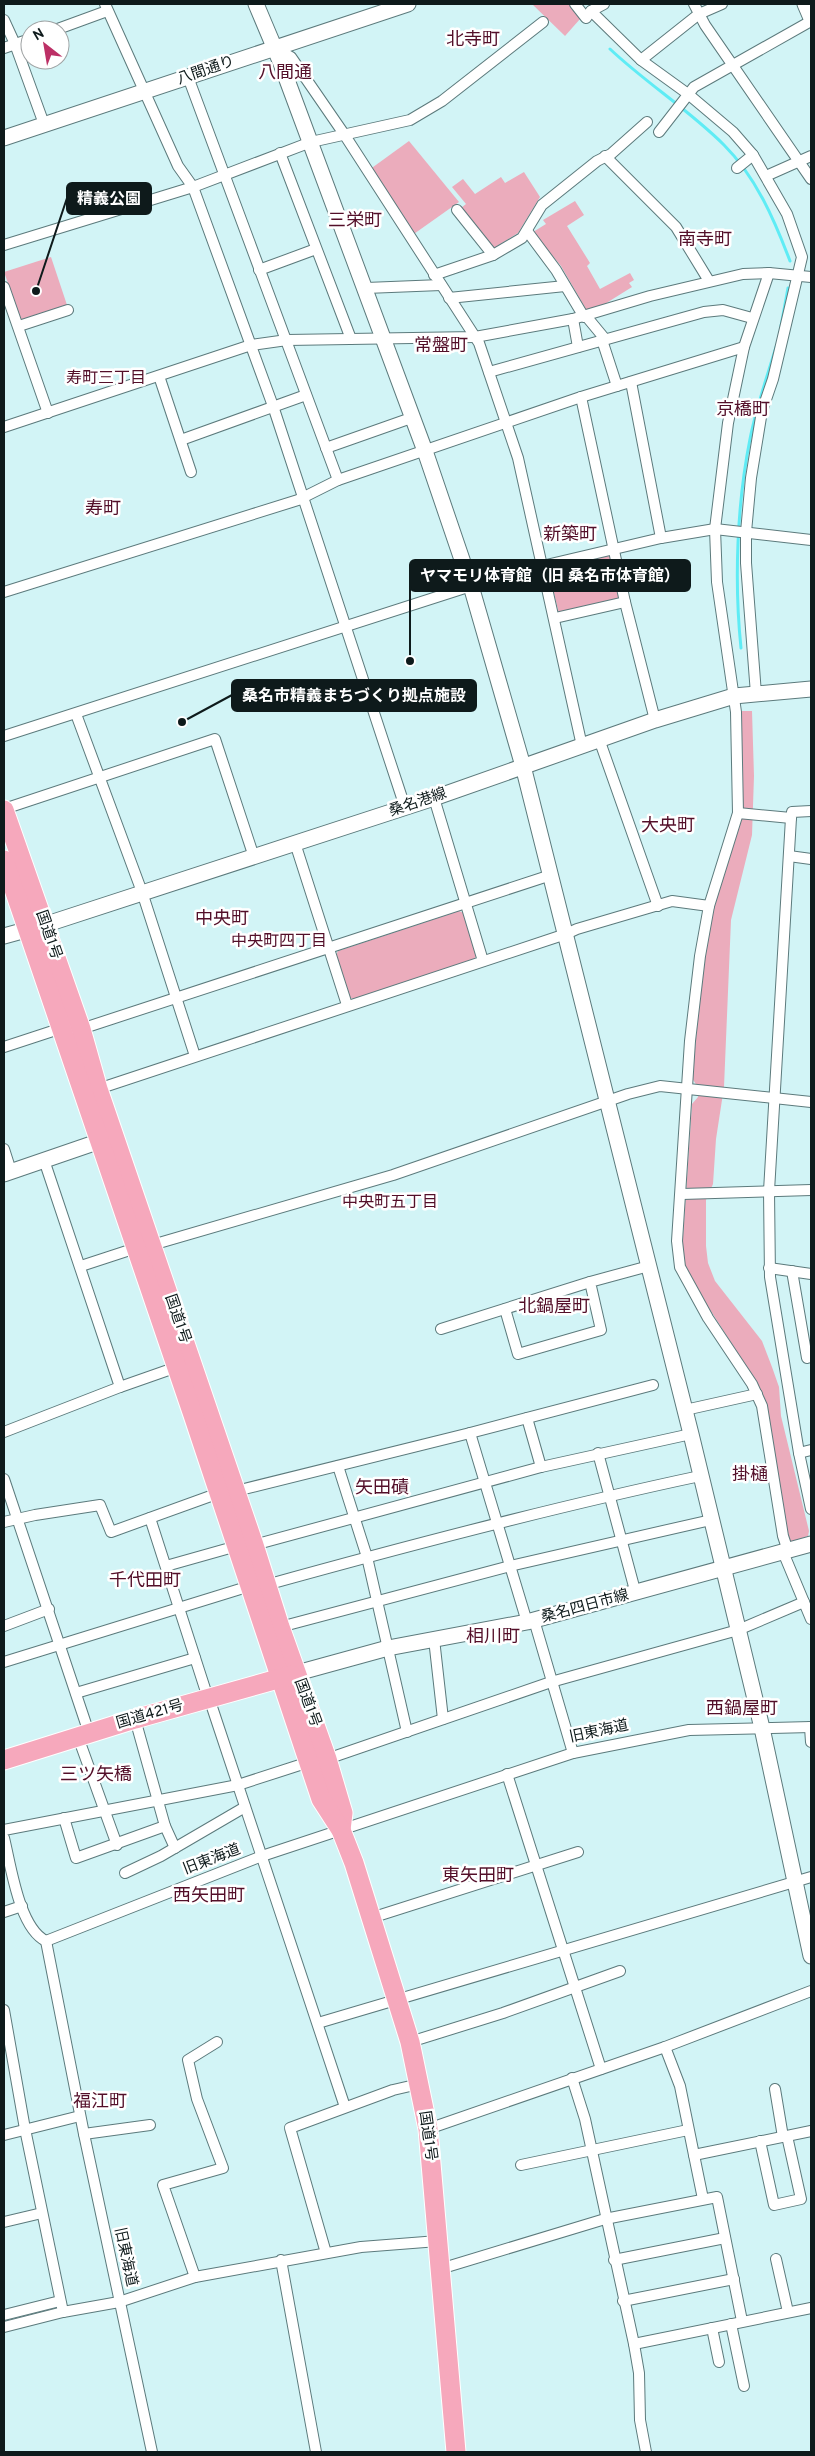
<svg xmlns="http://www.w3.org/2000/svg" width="815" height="2456" font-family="Overpass,'Noto Sans JP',sans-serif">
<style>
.green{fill:#ebacbc}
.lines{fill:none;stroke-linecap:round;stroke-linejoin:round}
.stream{stroke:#5fecf5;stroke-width:3}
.street-casing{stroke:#5c7a7c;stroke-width:12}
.secondary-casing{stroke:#5c7a7c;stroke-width:17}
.highway-casing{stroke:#fff;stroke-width:21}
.street{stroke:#fff;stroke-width:10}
.secondary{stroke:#fff;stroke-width:15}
.highway{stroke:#f6a8bc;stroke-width:19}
.labels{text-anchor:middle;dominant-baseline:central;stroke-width:5;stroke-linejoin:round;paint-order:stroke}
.street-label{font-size:15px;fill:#0e1a1b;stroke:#fff}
.neighbourhood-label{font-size:16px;fill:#530f29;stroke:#fff}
.quarter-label{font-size:18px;fill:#530f29;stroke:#fff}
.leader{fill:none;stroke:#0e1a1b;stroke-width:2}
.callout-dot{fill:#0e1a1b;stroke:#fff;stroke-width:2}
.callout{fill:#0e1a1b;stroke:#0e1a1b;stroke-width:2}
.callout-label{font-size:16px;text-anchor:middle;font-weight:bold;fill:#fff}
</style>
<rect width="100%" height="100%" fill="#d2f4f6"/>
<g class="green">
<path d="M532 4H570L580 19 565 36Z"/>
<path d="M409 141 459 202 411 236 369 170Z"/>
<path d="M524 172 540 197 518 233 492 249 461 208 466 204 452 187 463 179 475 194 501 177 505 183Z"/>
<path d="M575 201 584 215 567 226 590 263 587 266 600 289 630 273 634 280 629 283 632 287 592 312 587 311 561 266 533 232 546 224 543 220Z"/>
<path d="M51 257 68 308 22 322 4 272Z"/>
<path d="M610 554 620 600 559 614 548 568Z"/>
<path d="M741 711H752L754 776 752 835 731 920 724 1087 716 1139 713 1184 706 1200V1246L708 1263 715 1281 762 1341 772 1367 779 1387 781 1416 809 1531 808 1536 790 1542 774 1464 765 1401 753 1377 693 1283 685 1267 682 1252 692 1104 698 1097 697 1086 692 1078 705 949 716 901 741 820Z"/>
<path d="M459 911 464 913 477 955 474 959 353 999 349 997 336 955 338 951Z"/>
</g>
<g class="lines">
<g class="stream">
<path d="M610 49C646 83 689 110 724 145 756 177 774 219 790 261"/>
<path d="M781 326 788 288"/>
<path d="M741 648C734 581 737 504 750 439 756 408 767 377 776 347"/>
</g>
<g class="street-casing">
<g id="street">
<path d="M105 4 178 166 193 187 273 406 405 807"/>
<path d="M575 4 586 18 591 11 641 60 688 94 733 132 753 155 787 214 802 257 773 379 762 411 751 478 746 532V563L756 694"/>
<path d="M694 4 705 25 811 179"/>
<path d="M591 11 604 4"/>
<path d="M4 20 15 44 44 124"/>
<path d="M55 30 107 11"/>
<path d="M4 48 30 39"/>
<path d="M275 48 291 57 344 134 479 343 518 458 582 746"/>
<path d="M641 60 699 14 722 4"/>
<path d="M188 77 338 480"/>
<path d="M659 132 694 87 811 21"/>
<path d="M280 153 351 339"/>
<path d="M605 156 676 227 709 281"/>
<path d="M737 168 753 155"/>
<path d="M766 176 811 156"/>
<path d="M457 210 493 255"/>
<path d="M527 231 556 270 584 317"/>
<path d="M4 245 193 187 311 142 410 120 442 101 543 22"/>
<path d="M259 270 316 249"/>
<path d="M769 273 744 347 728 423 715 529 717 582 736 712 738 813 709 906 700 956 690 1041 677 1241 680 1267 708 1318 752 1384 762 1406 783 1536 788 1551"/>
<path d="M434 275 493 255 522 238 542 205 597 161 611 154 647 122"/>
<path d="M4 287 48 413"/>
<path d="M366 288 441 285"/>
<path d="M449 298 565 286"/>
<path d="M586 316 605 339"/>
<path d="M573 319 578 347"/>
<path d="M19 326 68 310"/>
<path d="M602 340 617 386"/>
<path d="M489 372 704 312 723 310 752 318"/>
<path d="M159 376 191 472"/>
<path d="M631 382 661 538"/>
<path d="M581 397 625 602 655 720"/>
<path d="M4 427 251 345 287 340 475 337 573 319 650 296 743 274 769 273 811 277"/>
<path d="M181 440 306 395"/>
<path d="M326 448 414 417"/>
<path d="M4 592 298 500 338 480 581 397 744 347"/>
<path d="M555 618 625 602"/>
<path d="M76 714 142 892 195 1056"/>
<path d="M4 736 471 586 542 566 661 538 715 529 811 540"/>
<path d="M599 739 658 906"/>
<path d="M434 798 483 961"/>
<path d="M4 809 215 739 254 857"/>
<path d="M811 811 792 812 791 818 769 1191 770 1277 799 1453 811 1509"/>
<path d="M738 813 791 818"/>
<path d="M295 843 347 1005"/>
<path d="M789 856 811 859"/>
<path d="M81 1029 551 875"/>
<path d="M4 1047 62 1028"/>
<path d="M98 1089 566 934 577 929 672 901 709 906"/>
<path d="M4 1149 11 1171"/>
<path d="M682 1194 811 1190"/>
<path d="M152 1245 393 1175 628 1094 660 1086 811 1102"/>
<path d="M81 1266 136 1248"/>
<path d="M769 1268 811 1274"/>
<path d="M792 1271 807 1358 811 1357"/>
<path d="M505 1309 518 1354 601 1330 590 1282 649 1266"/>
<path d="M441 1329 590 1282"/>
<path d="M120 1387 177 1367"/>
<path d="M685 1410 757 1394"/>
<path d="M527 1418 541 1467"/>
<path d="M4 1432 120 1387 44 1160"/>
<path d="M470 1433 527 1622"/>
<path d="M598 1453 636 1594"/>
<path d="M799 1453 811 1450"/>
<path d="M338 1466 367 1557 407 1732"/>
<path d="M4 1479 89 1733"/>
<path d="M236 1491 470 1433 653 1385"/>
<path d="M150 1518 208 1698"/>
<path d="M4 1522 35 1515 100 1505 111 1532 219 1493"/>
<path d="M254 1545 541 1467 691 1434"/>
<path d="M783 1552 811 1619"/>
<path d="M166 1566 237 1546"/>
<path d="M266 1585C410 1545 554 1507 700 1476"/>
<path d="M534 1620 573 1753"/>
<path d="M4 1626 49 1609"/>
<path d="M280 1627 510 1566 711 1520"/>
<path d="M434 1639 443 1719"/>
<path d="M4 1662 250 1586"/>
<path d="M76 1693 195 1658"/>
<path d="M209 1698 345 2107"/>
<path d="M810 1727 811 1742"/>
<path d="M78 1737 117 1845"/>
<path d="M327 1759 551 1682 738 1630 804 1602"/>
<path d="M507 1774 601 2069"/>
<path d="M64 1818 76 1858 165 1826 135 1719"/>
<path d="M165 1826 175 1848"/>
<path d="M4 1830 238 1785 309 1762"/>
<path d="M4 1838C11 1866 19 1928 46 1941"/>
<path d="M125 1873 161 1856 245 1807"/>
<path d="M4 1912 22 1906"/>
<path d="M371 1918 578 1852"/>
<path d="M46 1941 262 1856 573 1753 689 1730 811 1727"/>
<path d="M46 1941 84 2134 152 2452"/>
<path d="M4 2010 25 2129 63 2312"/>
<path d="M318 2023 811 1877"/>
<path d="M410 2042 503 2013 620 1971"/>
<path d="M665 2047 680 2086 694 2155 811 2131"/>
<path d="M572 2078 585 2119 634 2344 639 2373 640 2420 646 2452"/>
<path d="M775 2089 783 2137"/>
<path d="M428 2129 665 2047 811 1991"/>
<path d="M84 2134 150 2125"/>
<path d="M4 2135 80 2116"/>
<path d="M760 2141 774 2205 801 2199 787 2136"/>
<path d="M694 2155 703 2199"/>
<path d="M521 2165 688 2130"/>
<path d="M4 2222 42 2213"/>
<path d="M326 2253 290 2128 393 2090 419 2084"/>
<path d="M776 2259 788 2312"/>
<path d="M281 2260 316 2452"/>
<path d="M614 2260 725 2238"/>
<path d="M440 2269 605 2219 717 2197 742 2321"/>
<path d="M195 2277 163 2185 223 2168 197 2099 188 2060 217 2042"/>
<path d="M623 2301 734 2279"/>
<path d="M4 2315 60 2301"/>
<path d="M731 2324 744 2386"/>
<path d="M4 2327 63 2312 119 2302 195 2277 361 2247 438 2241"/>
<path d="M712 2328 719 2362"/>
<path d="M634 2344 811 2308"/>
</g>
</g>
<g class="secondary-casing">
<g id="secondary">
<path d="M256 4 280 61 425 451 471 586 523 766 691 1434 762 1728 811 1956"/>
<path d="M805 4 811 18"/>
<path d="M4 138 408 4"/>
<path d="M4 936 44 925 434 798 655 720 734 696 811 689"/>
<path d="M4 1174 109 1138"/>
<path d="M297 1673 388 1648 527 1622 811 1544"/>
</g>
</g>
<g class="highway-casing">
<g id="highway">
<path d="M4 810 81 1029 98 1089 254 1545 280 1627 327 1759 343 1813 341 1830"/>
<path d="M4 860 193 1415 321 1799 341 1830 354 1863 410 2042 428 2129 456 2452"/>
<path d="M4 1760 135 1719 292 1675"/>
</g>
</g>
<use href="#street" class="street"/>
<use href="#secondary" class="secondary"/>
<use href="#highway" class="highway"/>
</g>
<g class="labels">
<g class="street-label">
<text transform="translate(206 71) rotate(-19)">八間通り</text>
<text transform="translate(418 803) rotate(-19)">桑名港線</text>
<text transform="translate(48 935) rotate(71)">国道1号</text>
<text transform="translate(177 1319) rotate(71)">国道1号</text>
<text transform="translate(585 1607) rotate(-15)">桑名四日市線</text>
<text transform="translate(307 1703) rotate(70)">国道1号</text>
<text transform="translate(150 1715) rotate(-16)">国道421号</text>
<text transform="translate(599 1732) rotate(-12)">旧東海道</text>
<text transform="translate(212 1860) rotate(-21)">旧東海道</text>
<text transform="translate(427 2136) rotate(82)">国道1号</text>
<text transform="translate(125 2257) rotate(78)">旧東海道</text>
</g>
<g class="neighbourhood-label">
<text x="106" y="379">寿町三丁目</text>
<text x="279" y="942">中央町四丁目</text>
<text x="390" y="1203">中央町五丁目</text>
</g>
<g class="quarter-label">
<text x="473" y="40">北寺町</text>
<text x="285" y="73">八間通</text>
<text x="355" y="221">三栄町</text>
<text x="705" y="240">南寺町</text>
<text x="441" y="346">常盤町</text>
<text x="743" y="410">京橋町</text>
<text x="103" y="509">寿町</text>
<text x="570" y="535">新築町</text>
<text x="668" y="826">大央町</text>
<text x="222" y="919">中央町</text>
<text x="554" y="1307">北鍋屋町</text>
<text x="750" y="1475">掛樋</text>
<text x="382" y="1488">矢田磧</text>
<text x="145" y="1581">千代田町</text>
<text x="493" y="1637">相川町</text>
<text x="742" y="1709">西鍋屋町</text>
<text x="96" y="1775">三ツ矢橋</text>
<text x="478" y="1876">東矢田町</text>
<text x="209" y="1896">西矢田町</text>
<text x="100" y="2102">福江町</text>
</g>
</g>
<path class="leader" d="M36 291L67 198M410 661L410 575M182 722L232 695"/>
<g class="callout-dot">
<circle cx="36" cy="291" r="5"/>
<circle cx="410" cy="661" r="5"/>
<circle cx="182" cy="722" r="5"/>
</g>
<g class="callout">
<rect x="67" y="183" width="84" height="31" rx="5"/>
<rect x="410" y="560" width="280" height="31" rx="5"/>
<rect x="232" y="680" width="244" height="31" rx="5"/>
</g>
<g class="callout-label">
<text x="109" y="204">精義公園</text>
<text x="550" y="581">ヤマモリ体育館（旧 桑名市体育館）</text>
<text x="354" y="701">桑名市精義まちづくり拠点施設</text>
</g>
<rect width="815" height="2456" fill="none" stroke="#0e1a1b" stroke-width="10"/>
<g transform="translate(45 45) rotate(329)"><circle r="24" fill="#ffffff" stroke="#9fa3a4"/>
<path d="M0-4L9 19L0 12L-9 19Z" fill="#bc3066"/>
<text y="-8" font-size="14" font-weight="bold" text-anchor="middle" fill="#0e1a1b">N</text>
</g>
</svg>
